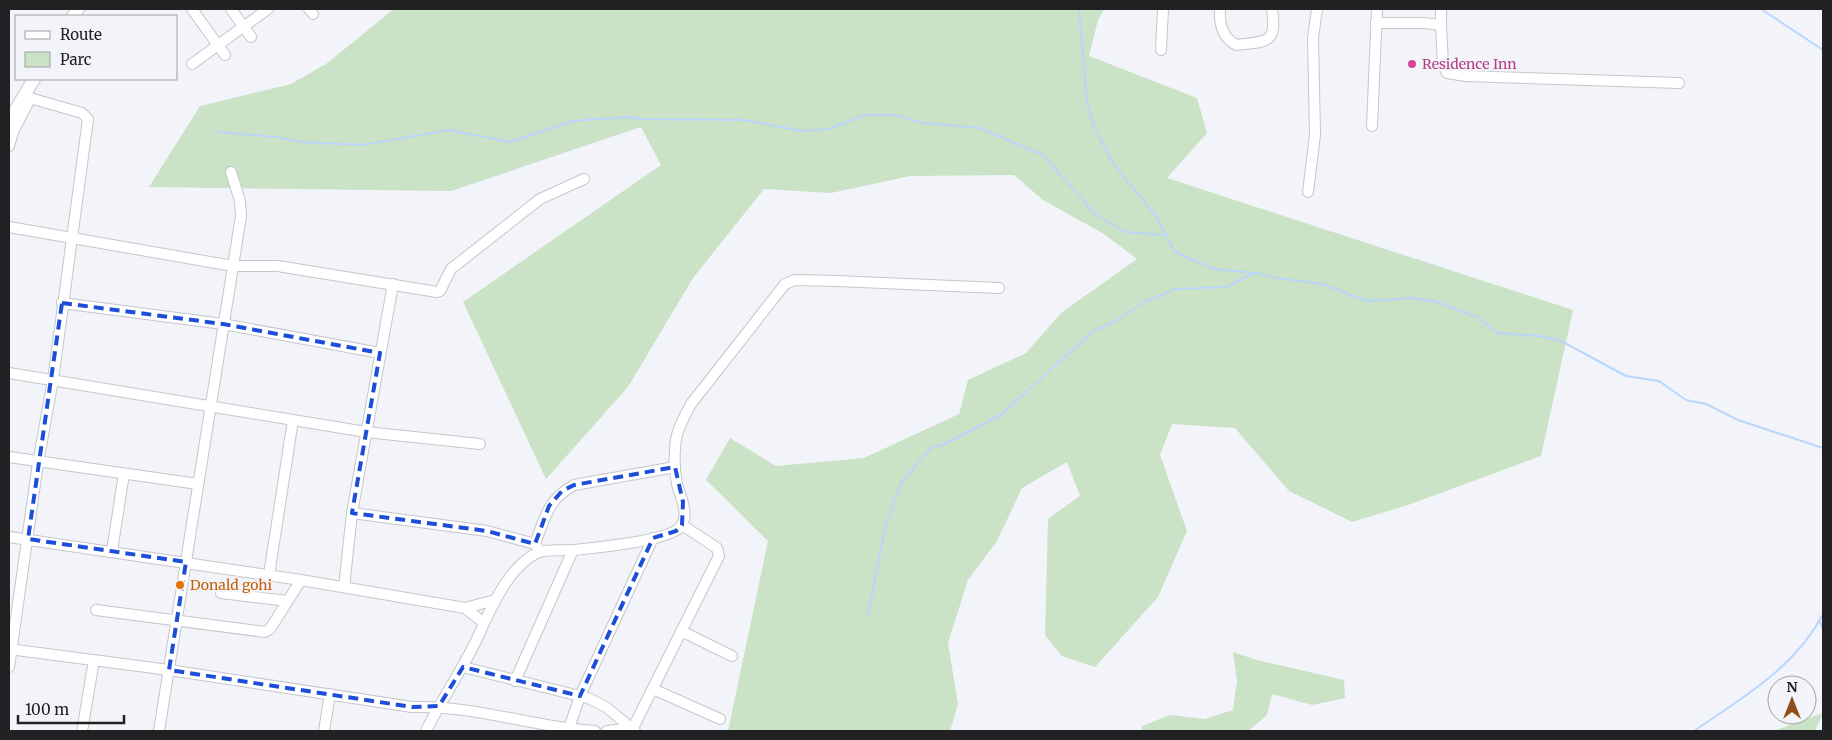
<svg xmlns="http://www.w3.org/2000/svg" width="1832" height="740" font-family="Merriweather,serif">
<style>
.green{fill:#cae2c5}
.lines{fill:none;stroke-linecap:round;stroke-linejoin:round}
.stream{stroke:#bbd6fc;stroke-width:2}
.minor-casing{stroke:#c4c6cb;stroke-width:12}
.major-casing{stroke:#c4c6cb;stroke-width:14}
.minor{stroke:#fff;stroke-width:10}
.major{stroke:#fff;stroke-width:12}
.marked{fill:none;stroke:#1d4ed8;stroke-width:4;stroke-dasharray:10 6;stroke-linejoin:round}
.hotel-dot{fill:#d1479c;stroke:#f3f4fa;stroke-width:2}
.food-dot{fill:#e8710a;stroke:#f3f4fa;stroke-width:2}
.labels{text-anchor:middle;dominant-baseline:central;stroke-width:4.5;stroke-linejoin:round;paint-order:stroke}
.hotel-label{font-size:14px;fill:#b23c85;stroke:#f3f4fa;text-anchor:start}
.food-label{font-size:14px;fill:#c56008;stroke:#f3f4fa;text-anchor:start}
</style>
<rect width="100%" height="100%" fill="#f3f4fa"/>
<g class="green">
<path d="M394 9H1104L1098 20 1089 56 1197 98 1207 133 1167 178 1573 310 1541 456 1408 505 1352 522 1289 491 1235 428 1172 424 1160 455 1187 531 1158 597 1095 667 1062 656 1045 635 1048 519 1080 496 1067 462 1022 488 997 541 968 580 948 643 958 704 950 731H728L768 541 706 480 730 438 776 466 864 458 959 414 968 380 1026 353 1061 313 1137 259 1104 234 1043 200 1014 175 910 176 831 193 764 189 693 278 628 387 546 479 463 302 661 165 641 127 451 191 149 187 200 106 291 84 326 64Z"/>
<path d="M1233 652 1257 660 1344 680 1345 698 1312 705 1272 694 1267 715 1248 731H1142V726L1170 715 1204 719 1233 710 1237 681Z"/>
<path d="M1823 713 1815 731H1774Z"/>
</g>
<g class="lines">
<g class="stream">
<path d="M1079 9 1087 102 1093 124 1112 162 1156 216 1175 252 1214 269 1256 273 1276 278 1322 284 1367 301 1411 298 1434 301 1479 318 1497 333 1539 336 1561 341 1626 376 1659 381 1686 400 1706 404 1738 420 1823 448"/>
<path d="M1761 9 1823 50"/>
<path d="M218 132 276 137 301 142 362 145 449 130 510 142 572 121 628 117 642 119 745 120 801 131 829 129 865 115H894L923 123 979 128 1043 155 1095 214 1125 232 1164 235"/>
<path d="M868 615 885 528 901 483 931 448 945 444 1002 414 1092 332 1114 322 1145 302 1175 289 1226 287 1255 273"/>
<path d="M1820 622 1823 629"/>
<path d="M1694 731C1742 698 1795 668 1823 614"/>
</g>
<g class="minor-casing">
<g id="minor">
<path d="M192 9 225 55"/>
<path d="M231 9 251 37"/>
<path d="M309 9 313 14"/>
<path d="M1220 9C1219 24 1222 37 1236 45 1267 41 1277 45 1272 9"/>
<path d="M1376 23H1424L1441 25 1443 64 1447 73 1466 76 1679 83"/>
<path d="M1441 25V9"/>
<path d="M1161 50 1163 9"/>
<path d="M192 64 268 9"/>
<path d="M1372 126 1377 9"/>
<path d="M9 146 13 132 30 99"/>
<path d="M1308 192 1315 135 1313 38 1317 9"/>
<path d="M9 227 233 266H278L437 292 440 291 451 269 540 199 584 179"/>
<path d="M62 303 223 324 380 353"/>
<path d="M9 373 366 432 480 444"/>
<path d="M9 457 198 484"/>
<path d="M352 513 487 531 535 544 540 552"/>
<path d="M9 537 301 580 465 608 484 623C469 661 444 694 426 731"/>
<path d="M535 544C545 518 547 500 574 485L675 467"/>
<path d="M112 551 124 474"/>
<path d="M269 575 293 420"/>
<path d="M344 587 352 513 393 284"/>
<path d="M221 593 288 601"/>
<path d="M465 608 495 600"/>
<path d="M96 610 265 632 270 629 301 580"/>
<path d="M484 623C496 598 512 564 539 552 549 549 563 551 573 550 593 548 673 541 682 525 689 512 680 496 677 484 675 473 674 461 675 450 675 433 683 419 691 404L785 284 795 280 837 281 999 288"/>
<path d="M681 631 732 656"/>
<path d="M9 649 169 670 412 707C473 705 533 727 595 731"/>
<path d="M9 667 38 463 53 380 88 119 82 113 23 96"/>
<path d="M463 667 588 698 606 707 635 731"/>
<path d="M515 681 573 550"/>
<path d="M653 689 720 719"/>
<path d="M82 731 94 660"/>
<path d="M159 731 241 216 240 201 231 172"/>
<path d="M324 731 330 694"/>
<path d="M568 731 580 696 653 538"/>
<path d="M607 731 633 728 719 556 717 548 682 525"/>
</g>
</g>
<g class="major-casing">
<g id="major">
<path d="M73 16 78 9"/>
<path d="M9 121 34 79"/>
</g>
</g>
<use href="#minor" class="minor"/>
<use href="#major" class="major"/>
</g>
<path class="marked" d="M62 303 223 324 380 353 352 513 487 531 535 544 549 506 562 491 574 485 675 467 683 502 682 525 676 531 653 538 580 696 463 667 439 706 412 707 169 670 186 562 28 539Z"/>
<circle class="hotel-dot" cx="1412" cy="64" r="5"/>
<circle class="food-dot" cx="180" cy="585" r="5"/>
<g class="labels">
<g class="hotel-label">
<text x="1422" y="64">Residence Inn</text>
</g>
<g class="food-label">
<text x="190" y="585">Donald gohi</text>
</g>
</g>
<rect width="1832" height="740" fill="none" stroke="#212123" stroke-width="20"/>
<rect x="15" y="15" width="162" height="65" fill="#f3f4fa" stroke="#9fa0a4"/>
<rect x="25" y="31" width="25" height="8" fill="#ffffff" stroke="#9fa0a4"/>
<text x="60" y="40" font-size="15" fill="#212123">Route</text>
<rect x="25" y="52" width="25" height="15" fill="#cae2c5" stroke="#9fa0a4"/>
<text x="60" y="65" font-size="15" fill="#212123">Parc</text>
<g transform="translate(1792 700)"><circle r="24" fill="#f3f4fa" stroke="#9fa0a4"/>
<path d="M0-4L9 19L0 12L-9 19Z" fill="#8e4e18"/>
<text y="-8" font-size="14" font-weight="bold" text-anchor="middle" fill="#212123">N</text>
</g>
<path d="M18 715v8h106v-8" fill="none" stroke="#212123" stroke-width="2.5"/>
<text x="25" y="715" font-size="15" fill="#212123" stroke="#f3f4fa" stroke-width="4" paint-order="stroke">100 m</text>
</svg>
